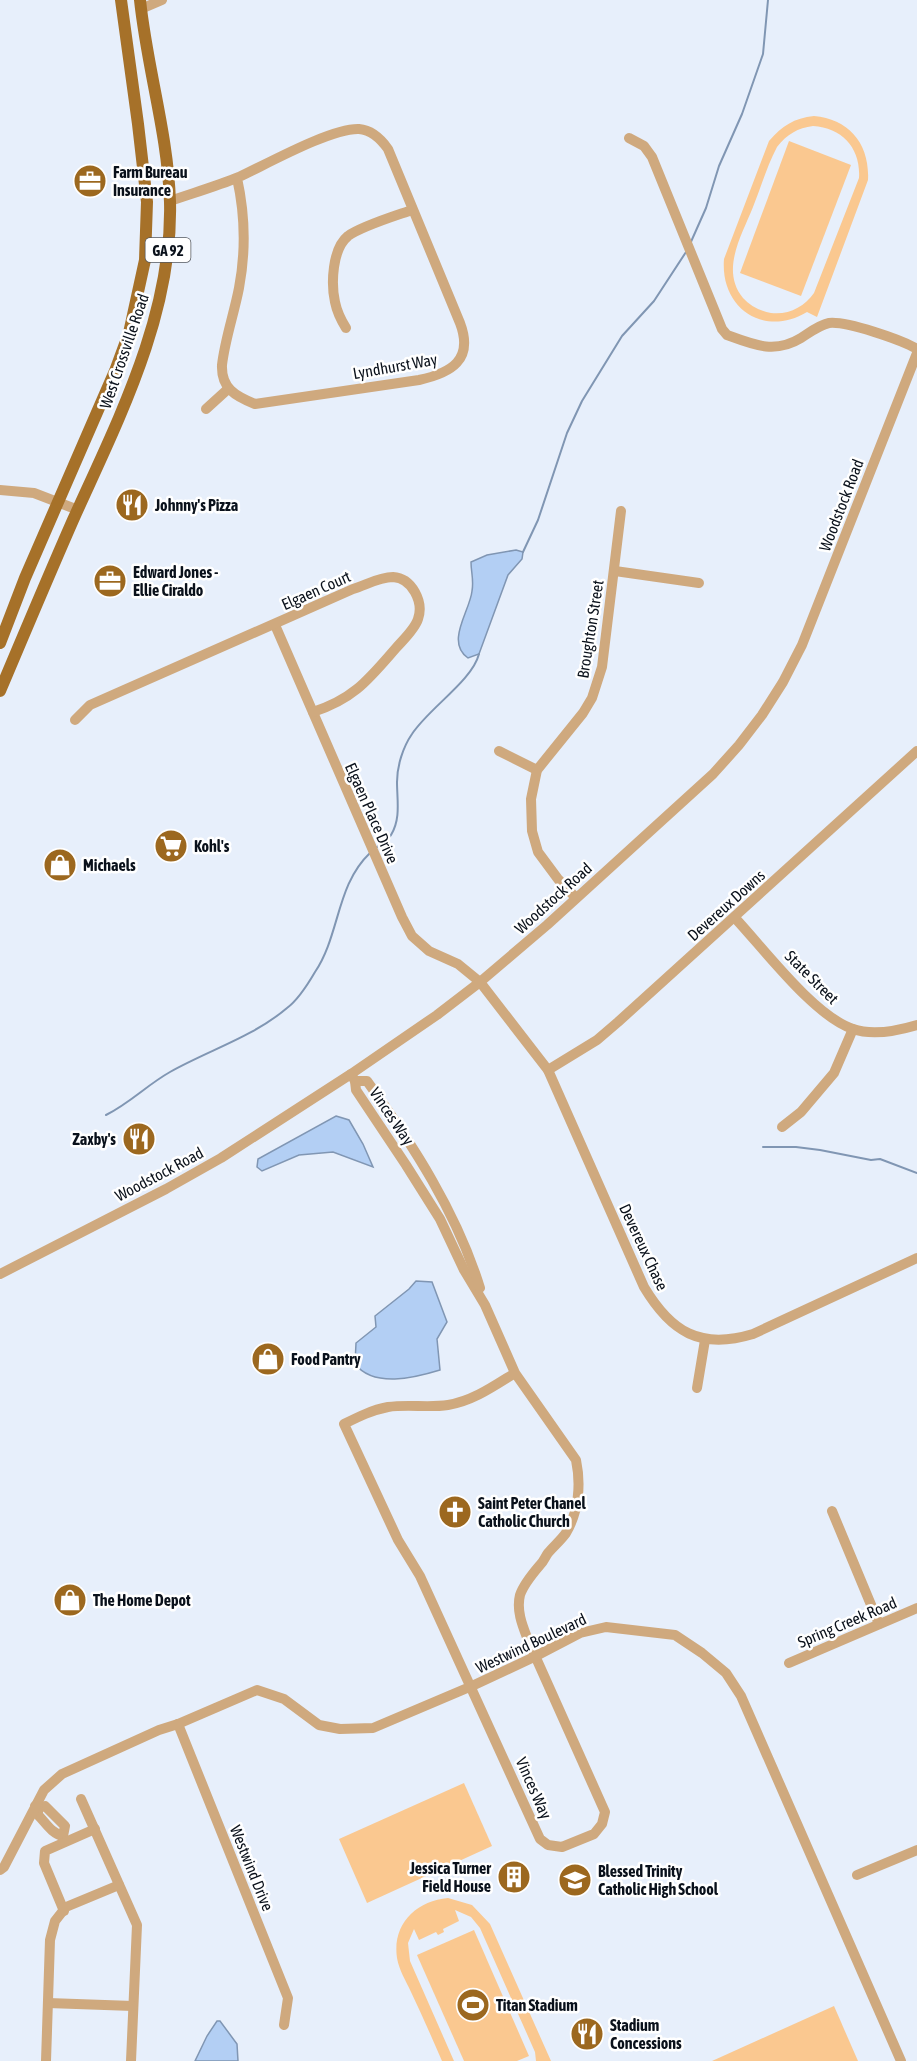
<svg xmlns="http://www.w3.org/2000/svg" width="917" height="2061" font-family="'Asap Condensed',sans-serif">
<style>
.green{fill:#fac890;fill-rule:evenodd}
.water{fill:#b3cff4;stroke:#8096b3;stroke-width:1.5}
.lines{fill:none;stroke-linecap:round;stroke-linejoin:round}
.stream{stroke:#8096b3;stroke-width:2}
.minor{stroke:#cfa97e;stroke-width:10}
.major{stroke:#a67129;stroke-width:12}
.labels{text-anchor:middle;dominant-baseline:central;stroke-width:5;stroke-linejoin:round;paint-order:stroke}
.shield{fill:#fff;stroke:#54585f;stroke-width:1.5}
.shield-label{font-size:15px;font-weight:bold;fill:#0a111b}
.poi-label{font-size:16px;font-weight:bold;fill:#0a111b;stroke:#fff;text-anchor:start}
.street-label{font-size:16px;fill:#0a111b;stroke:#fff}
</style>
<rect width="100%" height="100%" fill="#e7effb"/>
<g class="green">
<path d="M814 116C849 119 870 144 868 180L817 317 807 312C764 338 720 308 724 259L769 141C782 126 794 118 814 116ZM813 126C843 128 861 149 859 178L814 293C804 307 789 315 771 313 760 311 750 306 743 298 720 270 742 235 753 207 761 187 767 166 777 147 787 134 798 128 813 126Z"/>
<path d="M789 141 851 165 801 296 740 273Z"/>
<path d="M464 1783 492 1846 367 1903 339 1839Z"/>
<path d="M448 1898 472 1905 490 1924 551 2061H536L535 2052 480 1928 471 1917 455 1910 459 1921 443 1929 444 1932 438 1935 436 1932 419 1940 414 1929 408 1943 410 1961 454 2061H442C432 2038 422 2015 411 1992 406 1981 399 1970 397 1958 392 1924 416 1901 448 1898Z"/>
<path d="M474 1930 529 2056 517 2061H464L417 1955Z"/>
<path d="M834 2006 858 2061H712Z"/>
</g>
<g class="water">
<path d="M516 550 523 552 522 559 508 575 479 654 468 658C445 642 470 611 472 591 474 580 471 572 471 562L487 555Z"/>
<path d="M336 1116 349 1120 363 1144 373 1167 333 1152 299 1155 262 1171 257 1167 258 1159Z"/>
<path d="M416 1281 432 1282 447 1322 437 1339 440 1370C414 1378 374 1388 355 1364L356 1343 376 1327 375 1316 409 1289Z"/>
<path d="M217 2021H220L237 2044 238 2061H195L207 2036Z"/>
</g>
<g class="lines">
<g class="stream">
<path d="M690 244 706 208 719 166 742 114 763 54 768 0"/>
<path d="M523 552 538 520 567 433 582 401 622 336 654 301 686 252"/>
<path d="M377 847C381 844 388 840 391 835 401 819 397 800 397 782 397 766 403 747 412 734 429 708 472 681 479 654"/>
<path d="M106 1115C130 1103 147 1085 170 1072 209 1050 253 1037 287 1008 298 1000 308 984 315 972 340 935 336 885 370 853"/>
<path d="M763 1147H796L820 1150 871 1160 880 1159 917 1173"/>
</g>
<g class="minor">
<path d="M141 9 162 0"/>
<path d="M629 138 644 146 652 157 722 329 727 335C754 345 775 354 801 338 809 333 819 325 829 323 847 321 902 340 917 349"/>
<path d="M170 201C193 193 217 186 239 177 267 164 331 128 359 129 371 130 381 139 388 149L460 323C474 360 451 373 419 380L255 404C235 396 221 388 222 365 225 339 234 314 239 288 246 251 245 214 237 178"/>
<path d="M346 328C341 320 337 312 335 302 331 284 332 249 348 236 362 226 395 216 412 210"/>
<path d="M206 409 228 389"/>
<path d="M0 490 34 493 78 510"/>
<path d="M615 571 699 583"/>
<path d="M275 625 402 917 412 936 429 951 458 964 480 982 548 1070 644 1287C671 1332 700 1350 753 1334L917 1258"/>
<path d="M75 720 90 705 353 589C366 585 379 577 393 577 412 578 424 602 418 619 415 629 403 640 396 648 369 679 354 699 313 712"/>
<path d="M499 751 537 770"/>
<path d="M576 898 558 879 538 852 532 831 531 799 537 770 583 713 592 698 602 667 621 511"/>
<path d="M735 918C764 949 814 1016 853 1029 873 1036 897 1031 917 1025"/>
<path d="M548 1070 597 1040 618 1022 917 751"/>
<path d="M351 1074 355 1081 356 1090 406 1165 440 1219 464 1270 485 1305 515 1373 576 1460C581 1484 579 1511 566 1533 561 1540 554 1546 548 1553 545 1557 544 1561 540 1565 534 1572 523 1586 520 1595 516 1611 523 1627 528 1640L605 1812 602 1824 594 1834 562 1847 548 1845 540 1839 420 1576 398 1540 344 1424C358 1417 372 1410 388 1407 408 1404 428 1408 448 1405 473 1401 494 1386 515 1373"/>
<path d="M355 1081H367C413 1145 457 1213 480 1288"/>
<path d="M782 1127 801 1112 834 1073 853 1029"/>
<path d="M0 1274 166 1189 221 1158 351 1074 437 1015 480 982 547 925 713 774 739 745 762 715 783 682 802 645 917 353"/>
<path d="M697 1388 705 1340"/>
<path d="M832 1511 879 1624"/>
<path d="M789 1663 917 1608"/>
<path d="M178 1724 288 1998 284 2025"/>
<path d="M81 1799 137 1925 131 2061"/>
<path d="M35 1806 38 1808 45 1806 65 1826 63 1836"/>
<path d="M38 1808V1815C46 1823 51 1833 63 1836"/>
<path d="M0 1870 4 1867 44 1790 62 1774 159 1730 178 1724 257 1690 284 1699 319 1725 340 1729 373 1728 472 1686 534 1657 580 1633 606 1627 675 1635 702 1653 726 1673 741 1696 901 2061"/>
<path d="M857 1875 917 1850"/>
<path d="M64 1911 44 1863 45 1851 95 1829"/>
<path d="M48 2003 133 2006"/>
<path d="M46 2061 50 1940 55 1921 66 1907 119 1885"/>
</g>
<g class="major">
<path d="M0 643 25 578 115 371 129 333 145 260 147 202 138 124 121 0"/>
<path d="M0 691C24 634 48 577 73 520 118 420 173 315 170 202 168 134 147 68 140 0"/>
</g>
</g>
<defs>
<g id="office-disc" transform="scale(1.725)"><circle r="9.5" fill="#9c681f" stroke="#fff"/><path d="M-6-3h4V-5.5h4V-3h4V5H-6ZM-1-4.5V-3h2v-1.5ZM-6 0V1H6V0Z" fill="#fff"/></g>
<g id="restaurant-disc" transform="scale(1.725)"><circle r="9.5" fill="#9c681f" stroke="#fff"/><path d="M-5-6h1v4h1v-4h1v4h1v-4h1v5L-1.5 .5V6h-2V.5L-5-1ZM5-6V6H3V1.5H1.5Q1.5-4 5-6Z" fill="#fff"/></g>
<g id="supermarket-disc" transform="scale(1.725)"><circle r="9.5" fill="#9c681f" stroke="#fff"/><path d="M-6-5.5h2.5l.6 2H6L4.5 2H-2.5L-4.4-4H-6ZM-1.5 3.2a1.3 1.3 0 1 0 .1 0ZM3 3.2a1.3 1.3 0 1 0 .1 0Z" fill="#fff"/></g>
<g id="shop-disc" transform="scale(1.725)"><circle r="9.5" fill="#9c681f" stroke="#fff"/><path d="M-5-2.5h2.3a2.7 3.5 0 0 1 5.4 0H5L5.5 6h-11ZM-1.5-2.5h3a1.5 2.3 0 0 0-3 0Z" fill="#fff"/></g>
<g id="church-disc" transform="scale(1.725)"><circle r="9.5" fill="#9c681f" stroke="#fff"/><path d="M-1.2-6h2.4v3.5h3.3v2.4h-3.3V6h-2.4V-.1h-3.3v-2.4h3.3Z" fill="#fff"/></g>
<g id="building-disc" transform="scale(1.725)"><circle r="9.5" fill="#9c681f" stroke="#fff"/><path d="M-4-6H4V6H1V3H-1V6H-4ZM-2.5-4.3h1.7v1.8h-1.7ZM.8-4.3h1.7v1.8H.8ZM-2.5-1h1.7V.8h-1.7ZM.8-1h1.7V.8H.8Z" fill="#fff"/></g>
<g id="school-disc" transform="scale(1.725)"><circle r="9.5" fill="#9c681f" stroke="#fff"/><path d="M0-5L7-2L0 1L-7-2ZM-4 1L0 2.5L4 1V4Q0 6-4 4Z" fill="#fff"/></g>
<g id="stadium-disc" transform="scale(1.725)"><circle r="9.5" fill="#9c681f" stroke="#fff"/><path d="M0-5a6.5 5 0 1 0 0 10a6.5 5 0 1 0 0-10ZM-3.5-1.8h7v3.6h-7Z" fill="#fff"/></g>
</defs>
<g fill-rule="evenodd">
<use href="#office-disc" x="90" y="181"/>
<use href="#restaurant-disc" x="132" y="505"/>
<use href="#office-disc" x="110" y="581"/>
<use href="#supermarket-disc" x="171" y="846"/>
<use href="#shop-disc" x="60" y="865"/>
<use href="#restaurant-disc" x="139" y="1139"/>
<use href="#shop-disc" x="268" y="1359"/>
<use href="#church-disc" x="455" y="1512"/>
<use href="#shop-disc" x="70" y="1600"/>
<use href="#building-disc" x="514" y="1877"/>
<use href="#school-disc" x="575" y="1880"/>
<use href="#stadium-disc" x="473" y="2005"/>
<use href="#restaurant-disc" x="587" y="2034"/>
</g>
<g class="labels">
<rect class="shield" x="145.5" y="238" width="45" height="24" rx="4.5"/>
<g class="shield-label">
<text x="168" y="250">GA 92</text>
</g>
<g class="poi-label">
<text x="113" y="172">Farm Bureau<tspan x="113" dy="18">Insurance</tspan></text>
<text x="155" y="505">Johnny's Pizza</text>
<text x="133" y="572">Edward Jones -<tspan x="133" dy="18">Ellie Ciraldo</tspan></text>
<text x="194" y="846">Kohl's</text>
<text x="83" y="865">Michaels</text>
<text x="116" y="1139" text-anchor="end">Zaxby's</text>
<text x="291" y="1359">Food Pantry</text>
<text x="478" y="1503">Saint Peter Chanel<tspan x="478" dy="18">Catholic Church</tspan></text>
<text x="93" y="1600">The Home Depot</text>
<text x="491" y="1868" text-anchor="end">Jessica Turner<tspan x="491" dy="18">Field House</tspan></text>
<text x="598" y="1871">Blessed Trinity<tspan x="598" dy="18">Catholic High School</tspan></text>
<text x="496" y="2005">Titan Stadium</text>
<text x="610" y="2025">Stadium<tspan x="610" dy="18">Concessions</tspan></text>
</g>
<g class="street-label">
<text transform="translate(124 351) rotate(-71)">West Crossville Road</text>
<text transform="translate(395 366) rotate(-10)">Lyndhurst Way</text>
<text transform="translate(841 505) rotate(-69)">Woodstock Road</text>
<text transform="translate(316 590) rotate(-24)">Elgaen Court</text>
<text transform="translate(590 629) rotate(-81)">Broughton Street</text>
<text transform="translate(372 813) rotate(66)">Elgaen Place Drive</text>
<text transform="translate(553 898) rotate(-42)">Woodstock Road</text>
<text transform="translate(726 905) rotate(-42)">Devereux Downs</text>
<text transform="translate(812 977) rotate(45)">State Street</text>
<text transform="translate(392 1116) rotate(56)">Vinces Way</text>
<text transform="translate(159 1174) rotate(-28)">Woodstock Road</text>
<text transform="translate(644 1247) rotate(65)">Devereux Chase</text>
<text transform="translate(847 1622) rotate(-23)">Spring Creek Road</text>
<text transform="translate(531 1643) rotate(-25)">Westwind Boulevard</text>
<text transform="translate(534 1788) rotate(66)">Vinces Way</text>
<text transform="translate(252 1868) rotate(68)">Westwind Drive</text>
</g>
</g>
</svg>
